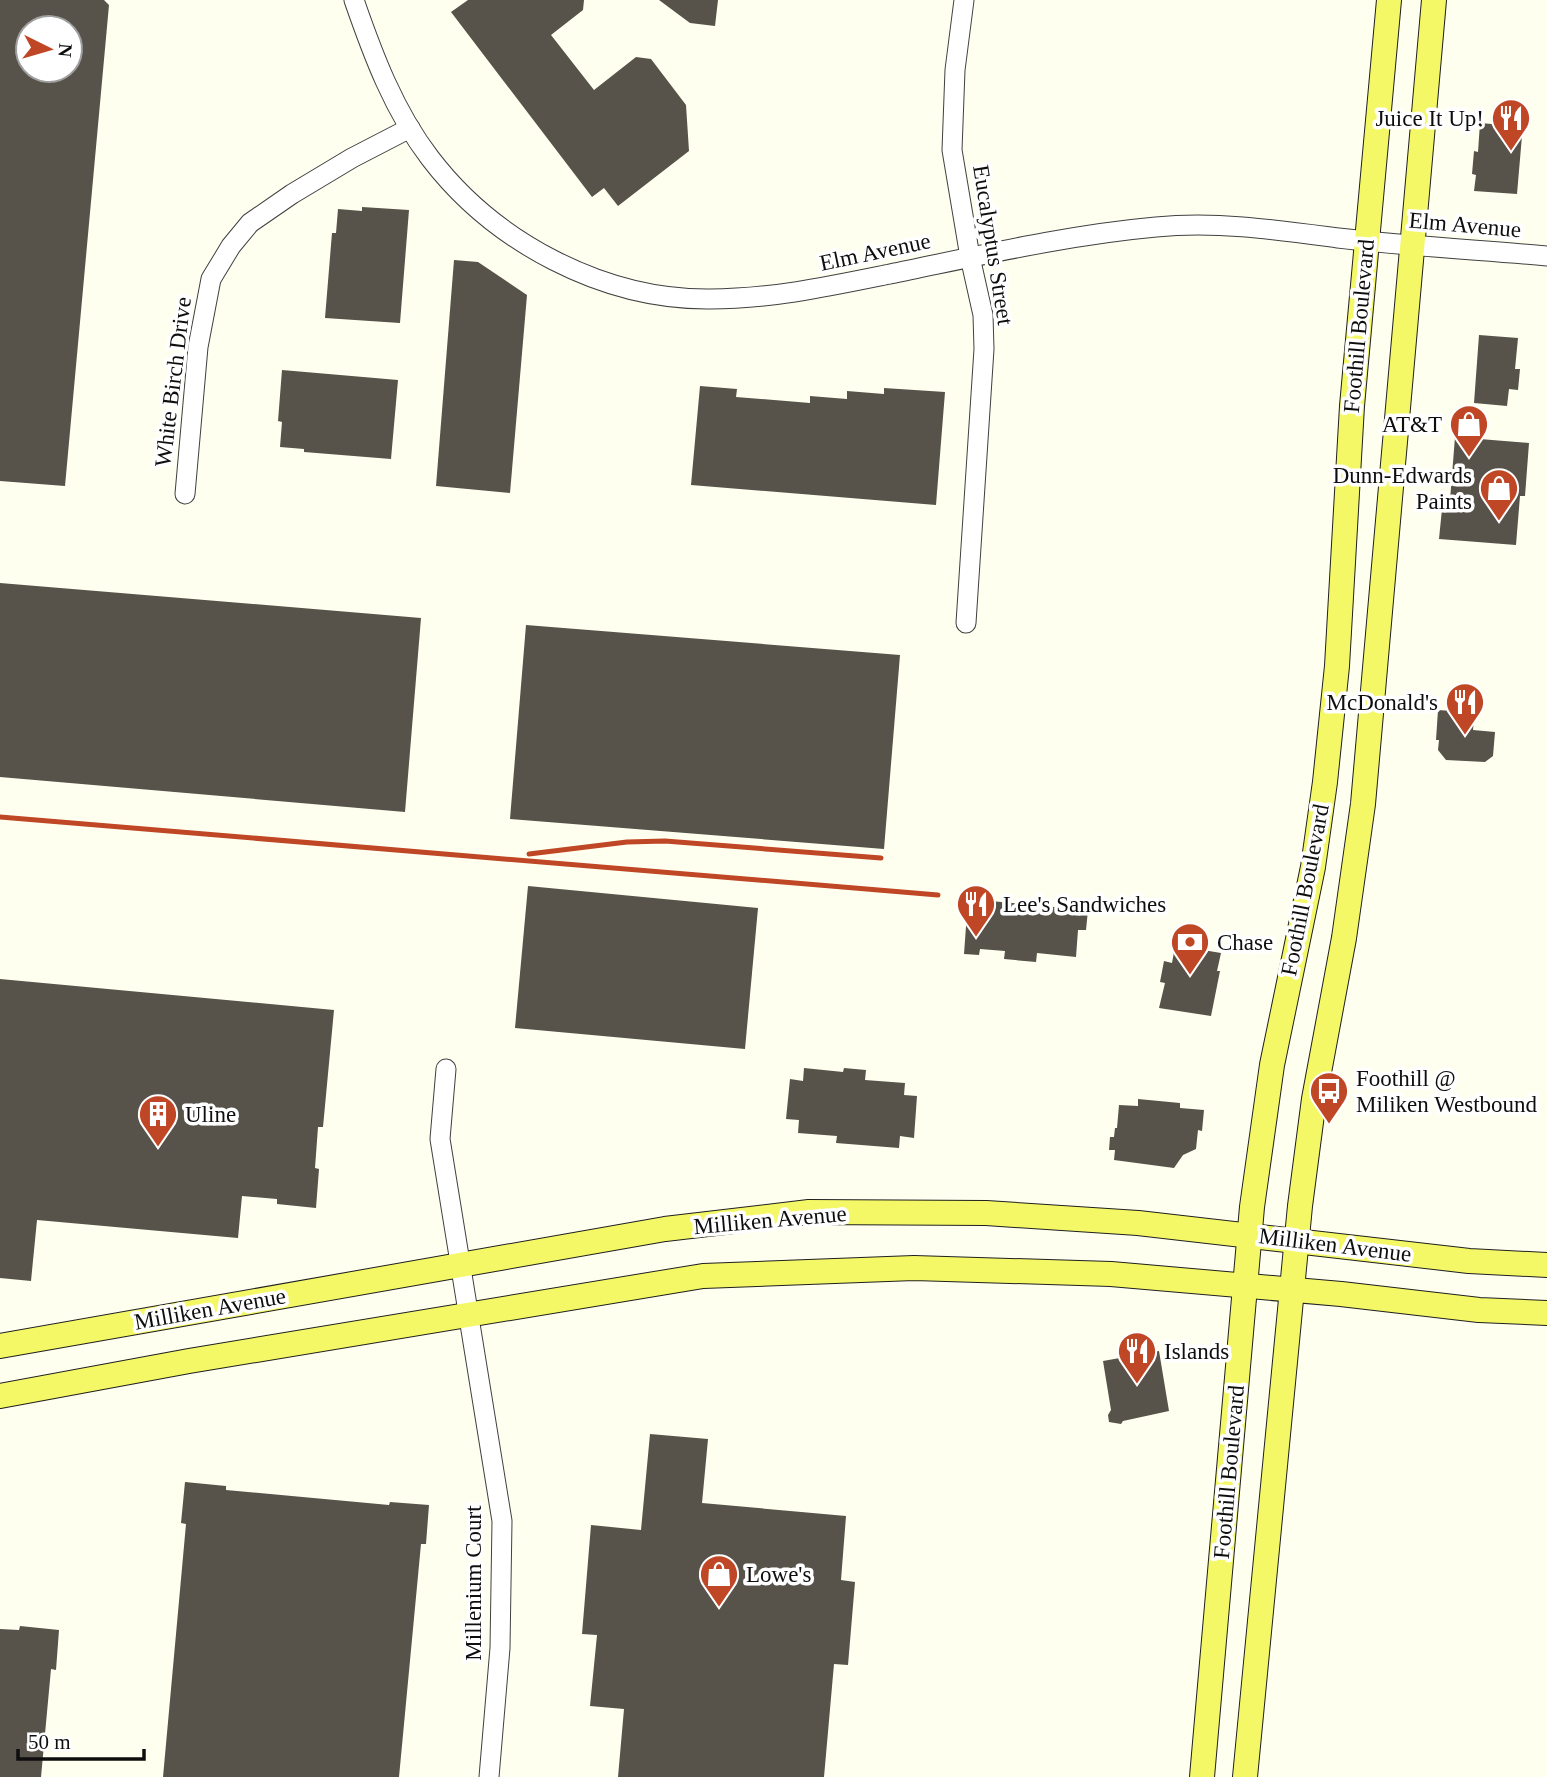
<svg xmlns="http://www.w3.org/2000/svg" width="1547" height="1777" font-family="'Times New Roman',serif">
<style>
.building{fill:#57524a;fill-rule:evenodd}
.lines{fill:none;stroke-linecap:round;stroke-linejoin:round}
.minor-casing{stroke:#414141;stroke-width:21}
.major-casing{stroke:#1f1f1f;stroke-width:26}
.minor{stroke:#fff;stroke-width:19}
.major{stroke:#f5f866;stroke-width:24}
.rail{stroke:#bf4725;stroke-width:5}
.labels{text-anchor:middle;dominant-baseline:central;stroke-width:7;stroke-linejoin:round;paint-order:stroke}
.poi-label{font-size:23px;fill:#0e0e0e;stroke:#fff;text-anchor:start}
.street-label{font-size:23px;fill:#0e0e0e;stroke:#fff}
</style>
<rect width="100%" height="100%" fill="#feffef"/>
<g class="building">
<path d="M0 0H104L109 5 65 486 0 481ZM28 28H70V70H28Z"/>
<path d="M468 0H584L583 10 551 35 594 90 636 57 651 59 686 105 689 151 618 206 604 188 592 197 451 12Z"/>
<path d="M659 0H718L715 26 690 23Z"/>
<path d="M1493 122 1523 124 1517 194 1474 191 1476 175 1472 174 1474 151 1478 152 1480 123 1492 124Z"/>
<path d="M362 207 409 210 400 323 325 318 332 233H336L338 209 362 211Z"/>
<path d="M454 260 478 262 527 295 510 493 436 486Z"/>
<path d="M1479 335 1518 338 1515 369H1520L1518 390 1509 389 1507 406 1474 403Z"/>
<path d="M282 370 398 380 391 459 304 452V449L280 447 282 422 278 421Z"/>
<path d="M700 386 737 389 736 397 810 403V396L847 399V391L884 394V388L945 392 936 505 691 485Z"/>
<path d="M1455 437 1529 443 1525 496H1520L1516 545 1439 539 1443 499 1450 500Z"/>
<path d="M0 583 421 618 405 812 0 777Z"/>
<path d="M526 625 900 655 884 849 510 819Z"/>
<path d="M1452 706 1475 708 1473 730 1495 732 1493 756 1485 762 1446 760 1438 750 1439 740H1436L1438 710 1452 711Z"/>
<path d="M528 886 758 908 745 1049 515 1028Z"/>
<path d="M968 899 1088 910 1086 930H1078L1076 957 1037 953 1036 962 1004 959 1005 951 980 949 979 955 964 954Z"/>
<path d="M1176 941 1203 947V950L1221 953 1217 971H1220L1211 1016 1159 1008 1165 983 1160 982 1164 961 1172 963Z"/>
<path d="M0 979 334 1010 323 1127H318L315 1168 319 1169 316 1208 277 1204V1199L242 1196 238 1238 37 1220 31 1281 0 1278Z"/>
<path d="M804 1068 843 1072 844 1068 866 1070 865 1080 905 1083 904 1095 917 1096 914 1138 900 1136 899 1148 836 1143 837 1136 798 1133 799 1120 786 1119 790 1079 803 1081Z"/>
<path d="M1138 1099 1180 1103V1108L1204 1110 1202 1131 1198 1130 1196 1149 1183 1155 1174 1168 1114 1160 1115 1150H1109L1110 1137H1114L1115 1128H1117L1119 1105 1138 1106Z"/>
<path d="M1159 1351 1169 1411 1123 1421 1121 1424 1109 1422 1108 1415 1111 1410 1103 1361Z"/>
<path d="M650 1434 708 1439 702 1503 846 1516 841 1580 855 1582 848 1665 834 1664 824 1777H618L624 1709 590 1706 597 1635 582 1634 591 1525 641 1530Z"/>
<path d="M185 1482 226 1486V1490L389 1505 390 1502 429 1505 426 1544H421L399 1777H163L186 1524 181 1523Z"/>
<path d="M20 1626 59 1630 56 1670 51 1669 41 1777H0V1629L19 1630Z"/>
</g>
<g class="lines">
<g class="minor-casing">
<g id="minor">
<path d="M354 0C373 55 394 111 430 158 494 242 603 300 710 299 771 299 831 286 890 274 978 256 1067 235 1156 227 1217 221 1278 230 1338 238 1407 246 1478 250 1547 256"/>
<path d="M964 0 955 70 952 150 970 257 983 315 984 349 966 623"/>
<path d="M185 494 198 347 211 279 231 246 250 223 292 194 352 158 410 128"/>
<path d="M446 1069 440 1139 502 1521 500 1648 489 1777"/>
</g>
</g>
<g class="major-casing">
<g id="major">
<path d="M0 1346 665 1229 809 1212 986 1213 1138 1223 1469 1261 1547 1265"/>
<path d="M0 1396 189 1361 703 1276 914 1268 1111 1274 1341 1294 1479 1310 1547 1313"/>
<path d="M1202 1777 1252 1207 1272 1065 1313 867 1325 782 1337 666 1352 406 1389 0"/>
<path d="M1245 1777 1300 1206 1314 1099 1344 938 1363 804 1434 0"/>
</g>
</g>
<use href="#minor" class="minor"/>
<use href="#major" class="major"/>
<g class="rail">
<path d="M0 817 938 895"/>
<path d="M529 854 627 842 665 841 881 858"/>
</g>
</g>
<defs>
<g id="restaurant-pin" transform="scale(2.0125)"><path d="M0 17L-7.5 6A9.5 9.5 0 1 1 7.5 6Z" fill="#bf4725" stroke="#fff"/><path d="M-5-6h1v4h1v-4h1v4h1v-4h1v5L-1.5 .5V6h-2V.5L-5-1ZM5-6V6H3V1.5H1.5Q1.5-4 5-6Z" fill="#fff"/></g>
<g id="shop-pin" transform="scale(2.0125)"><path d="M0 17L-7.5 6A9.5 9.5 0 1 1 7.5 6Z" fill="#bf4725" stroke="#fff"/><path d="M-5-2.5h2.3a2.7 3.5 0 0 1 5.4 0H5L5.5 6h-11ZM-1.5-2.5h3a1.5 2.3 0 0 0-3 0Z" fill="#fff"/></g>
<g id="bank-pin" transform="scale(2.0125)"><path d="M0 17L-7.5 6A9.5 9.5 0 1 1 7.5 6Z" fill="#bf4725" stroke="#fff"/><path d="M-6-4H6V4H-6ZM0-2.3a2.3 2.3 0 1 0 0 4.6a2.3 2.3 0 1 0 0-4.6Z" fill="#fff"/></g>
<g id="bus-pin" transform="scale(2.0125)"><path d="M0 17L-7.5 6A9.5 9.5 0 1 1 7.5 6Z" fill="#bf4725" stroke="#fff"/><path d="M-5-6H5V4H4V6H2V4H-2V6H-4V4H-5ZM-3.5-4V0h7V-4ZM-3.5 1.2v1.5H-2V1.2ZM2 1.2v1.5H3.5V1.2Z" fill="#fff"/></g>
<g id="building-pin" transform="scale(2.0125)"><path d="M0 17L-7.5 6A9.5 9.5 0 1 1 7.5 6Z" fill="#bf4725" stroke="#fff"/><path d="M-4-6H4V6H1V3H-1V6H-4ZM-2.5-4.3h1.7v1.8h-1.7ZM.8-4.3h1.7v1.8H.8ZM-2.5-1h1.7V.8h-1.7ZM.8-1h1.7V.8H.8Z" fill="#fff"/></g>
</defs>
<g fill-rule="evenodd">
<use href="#restaurant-pin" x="1511" y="118"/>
<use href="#shop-pin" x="1469" y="424"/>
<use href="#shop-pin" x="1499" y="488"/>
<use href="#restaurant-pin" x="1465" y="702"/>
<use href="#restaurant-pin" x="976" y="904"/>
<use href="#bank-pin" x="1190" y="942"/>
<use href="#bus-pin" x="1329" y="1091"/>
<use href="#building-pin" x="158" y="1114"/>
<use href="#restaurant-pin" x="1137" y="1351"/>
<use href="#shop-pin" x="719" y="1574"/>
</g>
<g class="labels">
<g class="poi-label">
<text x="1484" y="118" text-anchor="end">Juice It Up!</text>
<text x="1442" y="424" text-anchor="end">AT&amp;T</text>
<text x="1472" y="475" text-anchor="end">Dunn-Edwards<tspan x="1472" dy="26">Paints</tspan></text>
<text x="1438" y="702" text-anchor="end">McDonald's</text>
<text x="1003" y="904">Lee's Sandwiches</text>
<text x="1217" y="942">Chase</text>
<text x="1356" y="1078">Foothill @<tspan x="1356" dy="26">Miliken Westbound</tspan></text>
<text x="185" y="1114">Uline</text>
<text x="1164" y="1351">Islands</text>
<text x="746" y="1574">Lowe's</text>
</g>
<g class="street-label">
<text transform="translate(1465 225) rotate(5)">Elm Avenue</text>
<text transform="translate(993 245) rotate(81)">Eucalyptus Street</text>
<text transform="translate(875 252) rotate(-12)">Elm Avenue</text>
<text transform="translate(1359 326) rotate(-85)">Foothill Boulevard</text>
<text transform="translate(173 382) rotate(-83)">White Birch Drive</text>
<text transform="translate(1305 890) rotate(-79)">Foothill Boulevard</text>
<text transform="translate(770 1220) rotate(-5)">Milliken Avenue</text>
<text transform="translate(1335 1245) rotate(7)">Milliken Avenue</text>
<text transform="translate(210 1309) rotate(-10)">Milliken Avenue</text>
<text transform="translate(1229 1472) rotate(-85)">Foothill Boulevard</text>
<text transform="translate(473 1583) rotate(-90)">Millenium Court</text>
</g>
</g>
<g transform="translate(49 49) rotate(95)"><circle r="33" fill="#ffffff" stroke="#9f9f9f" stroke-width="2"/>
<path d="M0-5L12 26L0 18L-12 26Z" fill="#bf4725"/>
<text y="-10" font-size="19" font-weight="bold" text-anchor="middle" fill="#0e0e0e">N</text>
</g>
<path d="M18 1749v10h126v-10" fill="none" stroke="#0e0e0e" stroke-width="3.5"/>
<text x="28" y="1749" font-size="21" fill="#0e0e0e" stroke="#ffffff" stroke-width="5" paint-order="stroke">50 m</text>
</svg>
